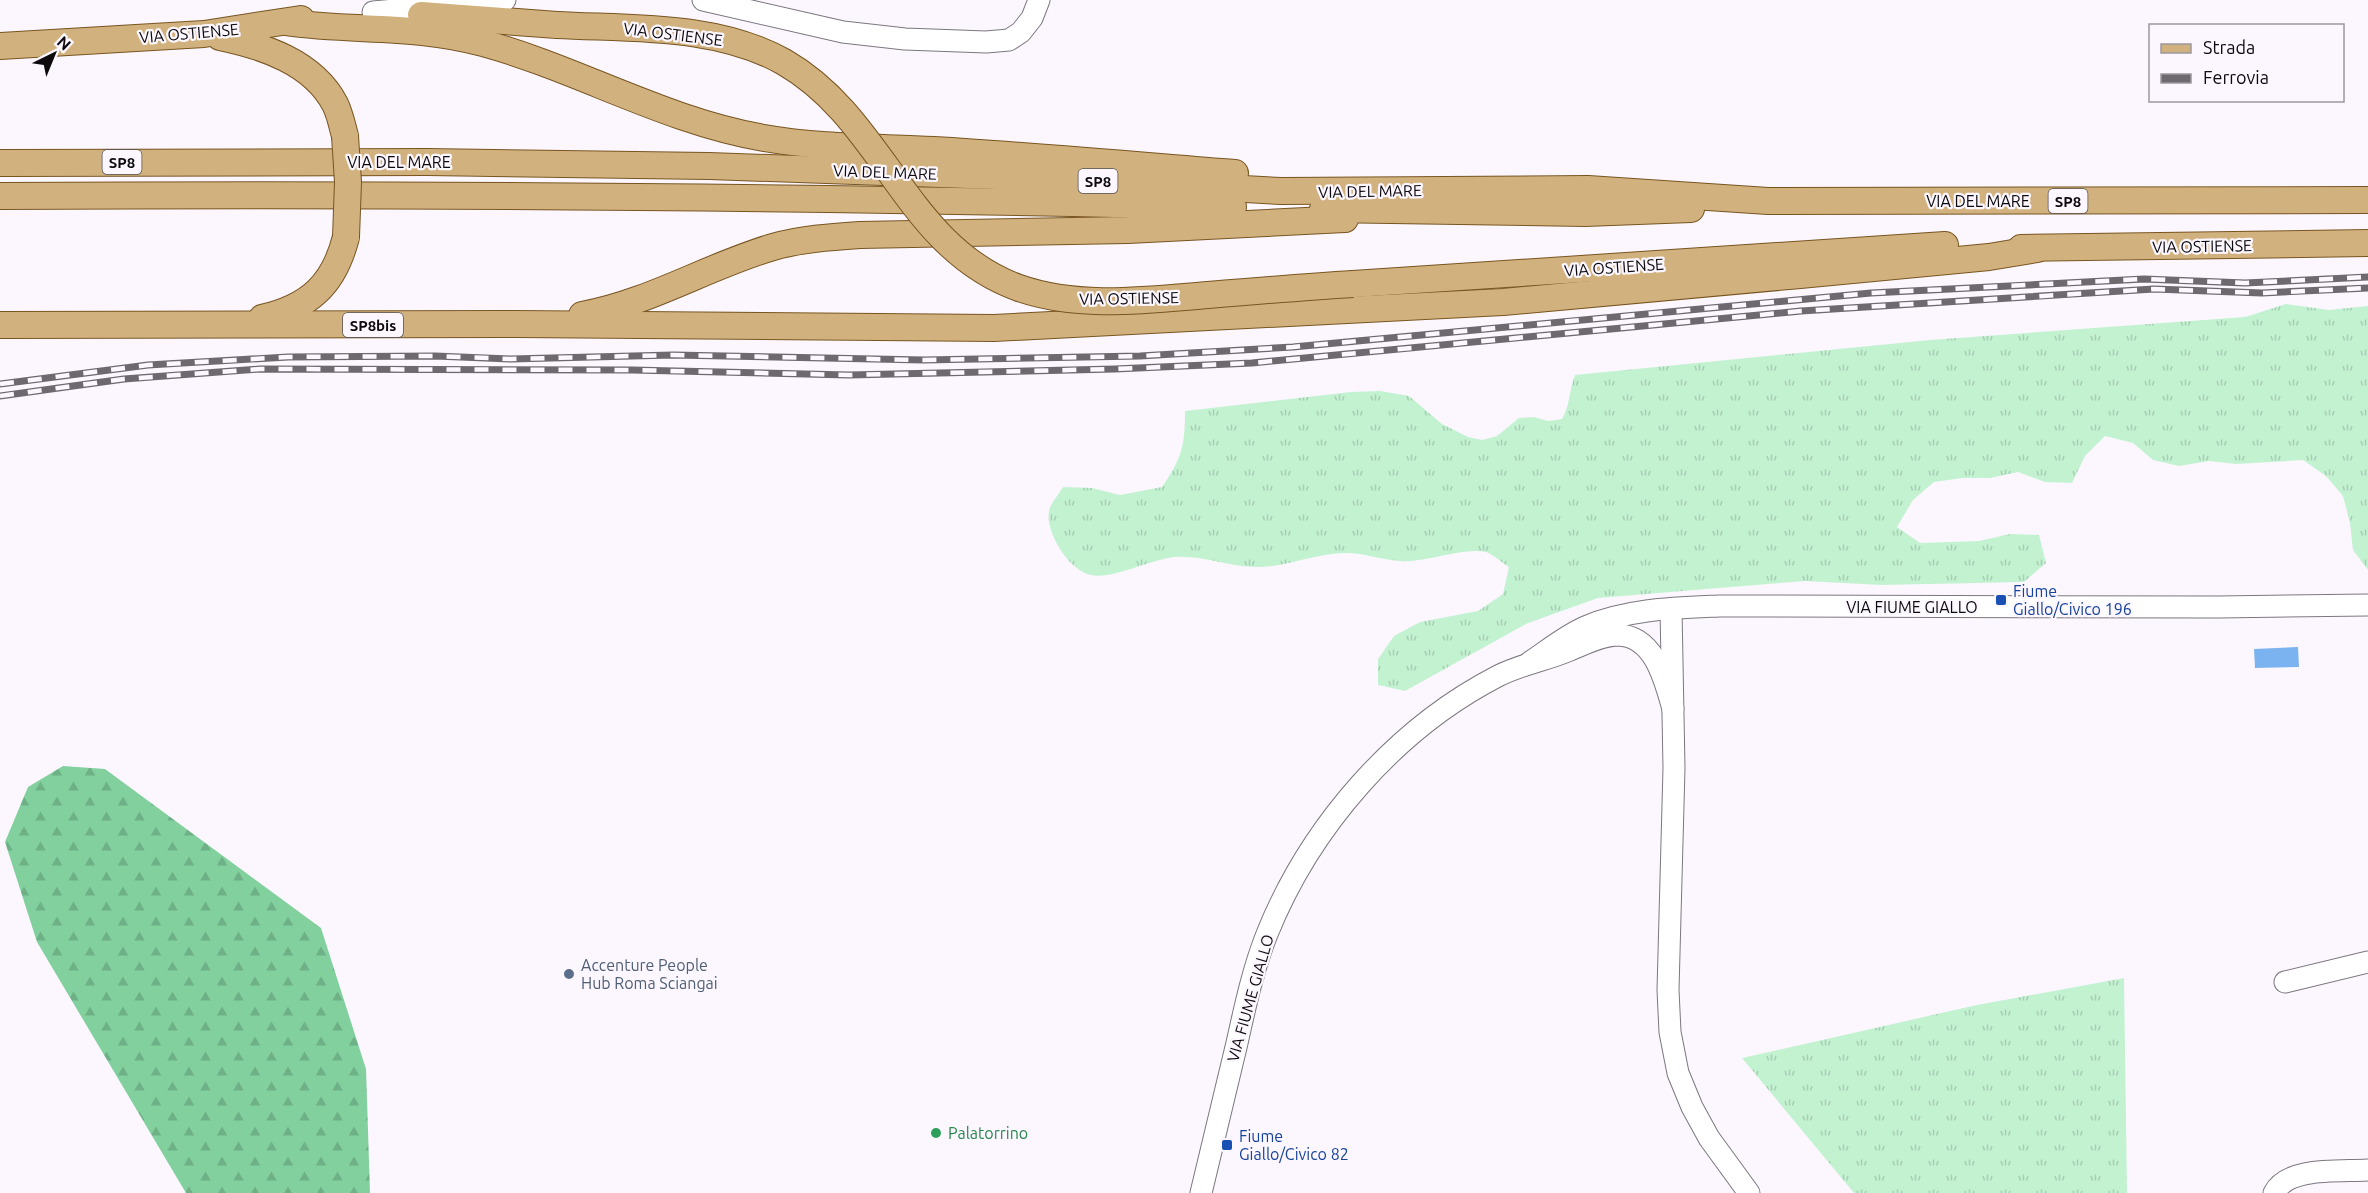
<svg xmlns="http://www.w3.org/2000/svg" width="2368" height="1193" font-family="Ubuntu,sans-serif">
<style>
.grass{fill:url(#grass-tufts)}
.forest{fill:url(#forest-firs)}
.water{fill:#7bb3f0}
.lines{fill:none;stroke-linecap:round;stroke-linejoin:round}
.minor-casing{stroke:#7c777f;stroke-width:23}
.major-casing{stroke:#785520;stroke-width:28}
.minor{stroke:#fff;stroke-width:21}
.major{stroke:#d1b27f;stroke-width:26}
.rail-casing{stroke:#6d696e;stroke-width:7}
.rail{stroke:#fcf7ff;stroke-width:4.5;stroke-dasharray:14;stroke-linecap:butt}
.major-bridge-casing{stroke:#785520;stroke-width:28;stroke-linecap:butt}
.major-bridge{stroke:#d1b27f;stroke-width:26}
.transit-dot{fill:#1a4fb4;stroke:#fcf7ff;stroke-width:2}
.service-dot{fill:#5c6f8a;stroke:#fcf7ff;stroke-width:2}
.leisure-dot{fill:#2e9e5b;stroke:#fcf7ff;stroke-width:2}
.labels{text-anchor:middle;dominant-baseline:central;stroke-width:4.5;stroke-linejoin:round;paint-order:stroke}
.shield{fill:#fcf7ff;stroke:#545156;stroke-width:1.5}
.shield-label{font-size:15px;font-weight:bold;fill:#0c0a0d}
.street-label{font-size:16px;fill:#0c0a0d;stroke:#fcf7ff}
.transit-label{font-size:16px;fill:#164399;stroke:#fcf7ff;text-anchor:start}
.service-label{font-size:16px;fill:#4e5e75;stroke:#fcf7ff;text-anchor:start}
.leisure-label{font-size:16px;fill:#27864d;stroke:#fcf7ff;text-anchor:start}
</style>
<defs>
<pattern id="grass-tufts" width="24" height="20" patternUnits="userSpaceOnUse" patternTransform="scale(1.5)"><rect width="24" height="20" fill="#c3f2d1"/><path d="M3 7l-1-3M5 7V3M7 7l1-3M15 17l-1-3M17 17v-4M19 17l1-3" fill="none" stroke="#a6ceb2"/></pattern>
<pattern id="forest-firs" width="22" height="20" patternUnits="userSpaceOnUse" patternTransform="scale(1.5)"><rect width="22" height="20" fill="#81d09d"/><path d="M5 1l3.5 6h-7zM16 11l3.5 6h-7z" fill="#6eb186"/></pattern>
</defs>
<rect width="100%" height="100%" fill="#fcf7ff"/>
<g class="grass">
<path d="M2286 304 2329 310 2368 306V570L2353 550 2350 523 2343 496 2326 476 2303 460 2236 464 2209 461 2179 466 2153 460 2133 443 2105 436 2085 456 2072 483 2045 482 2018 472 1990 478H1962L1934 482 1913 500 1897 527 1920 543 1979 541 2010 534 2039 535 2046 563 2024 582 1881 585 1805 581 1598 598 1528 623 1405 691 1378 685V659L1394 636 1420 622 1478 611 1503 594 1509 567C1502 563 1493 554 1486 552 1462 547 1427 563 1400 561 1382 560 1364 553 1346 553 1317 553 1289 566 1261 567 1231 568 1204 555 1175 557 1151 559 1112 580 1091 575 1069 571 1045 532 1049 511 1050 504 1059 494 1063 487L1092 488 1120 495 1162 487C1182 458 1185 446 1185 411L1351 392 1380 391 1409 396 1442 424 1468 437 1482 440 1497 436 1519 418 1534 417 1548 421 1562 419C1570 405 1569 391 1575 375L1930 340 2245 317Z"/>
<path d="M2124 978 2127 1193H1854L1742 1058 1977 1005Z"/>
</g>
<path class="forest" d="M63 766 105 769 321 928 366 1069 370 1193H186L37 942 5 842 28 787Z"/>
<path class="water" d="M2298 647 2299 667 2255 668 2254 649Z"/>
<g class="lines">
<g class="minor-casing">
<g id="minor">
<path d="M703 0 843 32 905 39 986 42 1009 40 1021 32 1032 18 1039 0"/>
<path d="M373 12 505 0"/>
<path d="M1671 609 1674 768 1668 990 1670 1032 1678 1073 1692 1107 1709 1138 1749 1193"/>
<path d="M1530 662C1548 650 1565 636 1585 627 1627 609 1674 608 1719 606L2219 607 2368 605"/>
<path d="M2285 982 2368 962"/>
<path d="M1201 1193C1213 1143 1225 1093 1237 1043 1245 1007 1253 969 1267 934 1310 827 1395 729 1498 676 1522 664 1547 660 1570 650 1585 644 1602 635 1618 635 1655 636 1665 681 1673 709"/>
<path d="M2274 1193C2288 1166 2341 1172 2368 1170"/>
</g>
</g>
<g class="major-casing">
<g id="major">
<path d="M421 15 557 25"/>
<path d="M285 22C353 32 414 24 483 43 578 69 665 121 764 138 820 148 877 147 934 150 1034 156 1135 165 1235 173"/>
<path d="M220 37C263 46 313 62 335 104 340 114 342 125 345 136"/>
<path d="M0 46 204 34 301 19"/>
<path d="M0 163 427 162 709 166 1025 177 1281 191 1588 189 1768 201 2368 200"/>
<path d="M0 196C411 194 822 196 1233 207"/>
<path d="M1323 209 1585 213 1691 209"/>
<path d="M2021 248 2368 243"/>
<path d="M1353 284 1945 245"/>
<path d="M582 315C649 303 708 266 773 247 801 239 830 237 860 235L1128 230 1345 219"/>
<path d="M262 318C309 307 334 285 346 237"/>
<path d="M0 325 516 324 994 328 1503 302 1800 275 1989 257 2037 249"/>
</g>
</g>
<use href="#minor" class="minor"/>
<use href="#major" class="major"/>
<g class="rail-casing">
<g id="rail">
<path d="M0 384 148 365 288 357 435 356 511 359 673 355 924 360 1140 356 1293 347 1871 293 2144 279 2245 283 2368 277"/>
<path d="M0 396 124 379 260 369 632 370 849 375 1115 369 1252 363 1801 311 2154 289 2262 293 2368 288"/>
</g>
</g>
<use href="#rail" class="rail"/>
<g class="major-bridge-casing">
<g id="major-bridge">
<path d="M557 25C632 29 717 24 784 62 885 120 905 247 1019 288 1079 309 1146 300 1208 295 1256 291 1304 287 1353 284"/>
<path d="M345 136 348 182 346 237"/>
</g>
</g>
<use href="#major-bridge" class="major-bridge"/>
</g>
<g class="transit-dot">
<rect x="1995" y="594" width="12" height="12" rx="3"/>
<rect x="1221" y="1139" width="12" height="12" rx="3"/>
</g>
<circle class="service-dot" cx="569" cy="974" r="6"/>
<circle class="leisure-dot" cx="936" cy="1133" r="6"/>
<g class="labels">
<g class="shield">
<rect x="102.5" y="150" width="39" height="24" rx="4.5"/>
<rect x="1078.5" y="169" width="39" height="24" rx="4.5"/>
<rect x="2048.5" y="189" width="39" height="24" rx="4.5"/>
<rect x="343" y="313" width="60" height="24" rx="4.5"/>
</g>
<g class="shield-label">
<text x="122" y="162">SP8</text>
<text x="1098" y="181">SP8</text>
<text x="2068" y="201">SP8</text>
<text x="373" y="325">SP8bis</text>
</g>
<g class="street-label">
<text transform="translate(189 33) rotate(-5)">VIA OSTIENSE</text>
<text transform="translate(673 34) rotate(7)">VIA OSTIENSE</text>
<text x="399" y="162">VIA DEL MARE</text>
<text transform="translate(885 172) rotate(2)">VIA DEL MARE</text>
<text transform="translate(1370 191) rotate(-1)">VIA DEL MARE</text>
<text x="1978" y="201">VIA DEL MARE</text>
<text transform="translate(2202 246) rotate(-1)">VIA OSTIENSE</text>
<text transform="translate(1614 267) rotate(-4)">VIA OSTIENSE</text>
<text transform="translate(1129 298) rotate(-1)">VIA OSTIENSE</text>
<text x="1912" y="607">VIA FIUME GIALLO</text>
<text transform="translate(1250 998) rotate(-74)">VIA FIUME GIALLO</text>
</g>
<g class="transit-label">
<text x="2013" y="591">Fiume<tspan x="2013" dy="18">Giallo/Civico 196</tspan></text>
<text x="1239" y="1136">Fiume<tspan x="1239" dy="18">Giallo/Civico 82</tspan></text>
</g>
<g class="service-label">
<text x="581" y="965">Accenture People<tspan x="581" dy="18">Hub Roma Sciangai</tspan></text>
</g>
<g class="leisure-label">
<text x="948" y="1133">Palatorrino</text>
</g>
</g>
<rect x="2149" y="24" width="195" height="78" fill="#fcf7ff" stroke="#9c989e" stroke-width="1.5"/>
<rect x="2161" y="44" width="30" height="9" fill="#d1b27f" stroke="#9c989e" stroke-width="1.5"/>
<text x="2203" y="54" font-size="18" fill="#0c0a0d">Strada</text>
<rect x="2161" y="74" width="30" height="9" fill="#6d696e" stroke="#9c989e" stroke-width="1.5"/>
<text x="2203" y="84" font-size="18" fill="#0c0a0d">Ferrovia</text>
<g transform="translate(54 54) rotate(43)" stroke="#fcf7ff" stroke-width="4.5" paint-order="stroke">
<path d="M0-4.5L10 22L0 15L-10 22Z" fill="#0c0a0d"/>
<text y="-9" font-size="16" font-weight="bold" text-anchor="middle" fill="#0c0a0d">N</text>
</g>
</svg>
